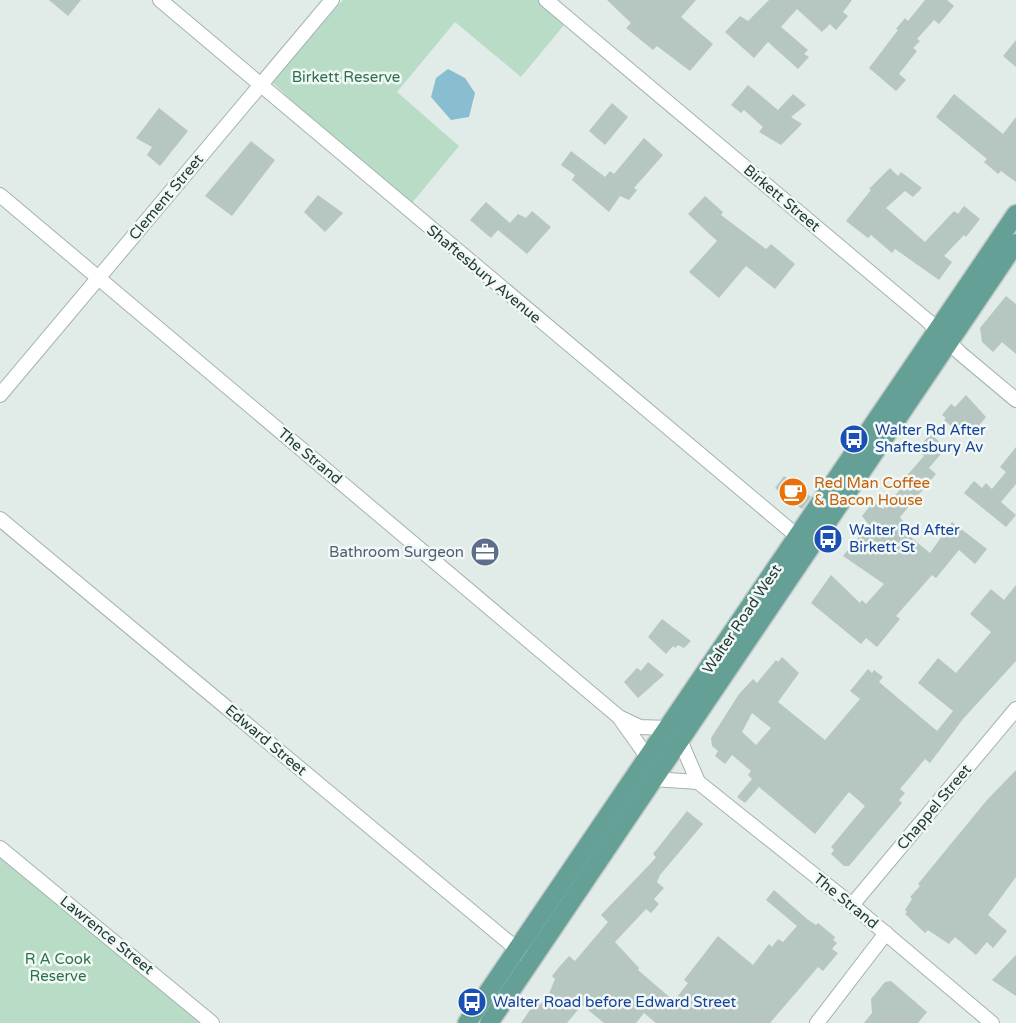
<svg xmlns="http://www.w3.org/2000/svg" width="1016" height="1023" font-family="'Varela Round',sans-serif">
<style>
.green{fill:#b9dcc6}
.water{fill:#89bed0}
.building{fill:#b6c6c1;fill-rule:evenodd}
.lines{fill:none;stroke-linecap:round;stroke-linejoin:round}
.street-casing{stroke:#a4b3af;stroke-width:16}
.primary-casing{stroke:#c1c8c7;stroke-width:21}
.street{stroke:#fff;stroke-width:14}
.primary{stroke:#65a097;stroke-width:18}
.labels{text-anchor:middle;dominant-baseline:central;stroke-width:5;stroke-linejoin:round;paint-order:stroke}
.park-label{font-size:15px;fill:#2c724d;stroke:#f1f8f5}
.street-label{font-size:15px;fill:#213b37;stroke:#f1f8f5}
.transit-label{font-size:15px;fill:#164399;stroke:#f1f8f5;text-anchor:start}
.food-label{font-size:15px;fill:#c56008;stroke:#f1f8f5;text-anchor:start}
.service-label{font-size:15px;fill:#4e5e75;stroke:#f1f8f5;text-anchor:end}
</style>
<rect width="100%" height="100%" fill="#e1ebe7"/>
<g class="green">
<path d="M343 0H546L569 19 521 77 455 22 397 92 459 146 407 209 272 82Z"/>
<path d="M0 848 212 1023H0Z"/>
</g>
<path class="water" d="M448 69 465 78 475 93 469 117 451 120 431 97 436 78Z"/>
<g class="building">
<path d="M49 0H81L68 16Z"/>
<path d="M607 0H696L681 17 713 44 690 71 657 46 653 50 626 28 631 23Z"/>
<path d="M769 0H852L843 12 848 16 836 30 830 24 822 32 797 9 781 27 808 50 804 54 809 57 798 69 768 42 754 58 725 32 740 16 748 21Z"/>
<path d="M925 0H947L954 6 939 24 934 20 917 39 920 41 913 48 917 51 899 74 906 80 896 91 869 68 898 30 896 29 905 18 908 21Z"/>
<path d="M1016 40V67L1003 56Z"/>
<path d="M748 85 778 110 793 94 806 105 791 117 802 124 781 145 759 132 763 127 744 110 741 113 731 105Z"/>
<path d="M954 94 1003 134 1016 117V182L1001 171 998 174 984 162 987 159 936 117Z"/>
<path d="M612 103 628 117 605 145 589 131Z"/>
<path d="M159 108 188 131 160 166 147 155 152 147 136 138Z"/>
<path d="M644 138 663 155 634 188 637 190 629 200 620 196 609 212 572 180 575 175 561 165 571 151 605 177 610 171 614 174Z"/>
<path d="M251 141 275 160 232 216 205 196Z"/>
<path d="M890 168 898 176 901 172 922 188 913 197 905 191 886 208 925 242 954 211 958 214 964 206 980 219 966 237 964 235 944 256 952 262 939 280 895 249 892 253 871 235 868 238 846 221 871 190 869 189Z"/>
<path d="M318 195 343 213 325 232 304 212Z"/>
<path d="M705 196 723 212 721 215 766 249 771 244 795 264 775 289 746 266 719 298 689 272 717 241 688 214Z"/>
<path d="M486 202 510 223 518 214 526 218 532 211 551 227 527 254 498 230 491 238 470 220Z"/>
<path d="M1006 296 1016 304V354L1002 342 993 352 982 342 980 328Z"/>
<path d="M966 395 986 417 976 429 972 425 962 435 944 420 946 418 942 415 951 404 955 407Z"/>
<path d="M931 434 946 448 929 468 936 474 900 517 905 524 901 529 930 553 952 522 987 549 975 564 959 550 936 578 932 575 896 616 900 619 877 647 866 638 861 644 811 603 831 575 860 603 862 600 866 604 884 584 843 556 869 525 862 516 873 502 883 509 899 491 895 489 924 456 916 449Z"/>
<path d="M1016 447V484L1001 502 1016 515 1006 527 964 493 974 481 982 488 986 483 992 489 1006 472 1000 467Z"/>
<path d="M784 476 811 497 802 509 775 488Z"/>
<path d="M1016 585V661L963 719 930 763 925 759 900 789 905 793 899 800 902 803 849 866H844L831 854 834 850 831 847 865 806 849 792 815 834 759 787 745 803 737 797 752 779 748 775 751 771 732 755 725 764 715 756 718 751 712 746 711 738 739 694 753 679 757 683 776 660 778 662 782 657 799 673 778 702 825 740 860 699 850 691 868 669 872 673 874 670 883 677 879 682 937 731 953 711 918 683 938 658 956 673 991 632 970 614 991 589 1004 600ZM752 713 771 728 756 745 742 732Z"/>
<path d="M662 619 691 641 684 648 678 645 675 648 673 646 666 654 648 637Z"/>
<path d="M648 662 664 675 638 698 624 682 637 668 641 671Z"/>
<path d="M1016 770V877L988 915 1007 931 993 948 987 942 976 955 955 937 949 944 928 930 925 933 905 914 907 912 905 910 912 899 910 897 920 886 918 884 987 800Z"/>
<path d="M687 811 703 824 660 875 657 882 664 888 654 899 659 904 651 913 646 909 615 942 639 968 638 970 674 1001 688 983 684 980 718 936 753 965 769 944 772 947 778 939 783 942 797 926 766 900 774 890 807 919 816 925 818 923 835 937 833 940 837 943 832 949 838 953 823 971 818 967 770 1023H656L644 1013 636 1023H604L582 1005 567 1023H521L536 1001 540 1005 544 1000 546 1001 555 979 552 976 560 966 569 956 575 961 608 922 601 915 652 862 656 857 653 854Z"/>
<path d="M1016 955V996L992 980Z"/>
<path d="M891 981 927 1012 918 1023H864L872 1013 871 999 885 982Z"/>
</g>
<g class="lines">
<g class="street-casing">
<g id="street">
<path d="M160 0 803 541"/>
<path d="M546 0 928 321 960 353 1016 400"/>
<path d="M0 195 619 717 648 758"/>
<path d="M0 395 332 0"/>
<path d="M0 519 524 955"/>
<path d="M621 718 640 727 668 728"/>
<path d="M680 740 698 782 852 905 992 1023"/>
<path d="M653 779 698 782"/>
<path d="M0 848 212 1023"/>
<path d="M852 905 1016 709"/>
<path d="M817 1023 886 933"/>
</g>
</g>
<g class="primary-casing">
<g id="primary">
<path d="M467 1023 1016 214"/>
<path d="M489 1023 1016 243"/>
</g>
</g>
<use href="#street" class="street"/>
<use href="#primary" class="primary"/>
</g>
<defs>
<g id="bus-disc" transform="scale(1.5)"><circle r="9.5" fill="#1a4fb4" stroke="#f1f8f5"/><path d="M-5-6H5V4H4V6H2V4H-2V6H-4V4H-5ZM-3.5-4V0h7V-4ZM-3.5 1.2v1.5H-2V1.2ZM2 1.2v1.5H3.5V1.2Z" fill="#fff"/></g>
<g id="cafe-disc" transform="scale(1.5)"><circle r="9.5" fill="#e8710a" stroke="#f1f8f5"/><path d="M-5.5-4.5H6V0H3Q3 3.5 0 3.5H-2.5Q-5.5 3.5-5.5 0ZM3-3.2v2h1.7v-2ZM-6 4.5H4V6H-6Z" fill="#fff"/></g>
<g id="office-disc" transform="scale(1.5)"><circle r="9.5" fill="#5c6f8a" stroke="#f1f8f5"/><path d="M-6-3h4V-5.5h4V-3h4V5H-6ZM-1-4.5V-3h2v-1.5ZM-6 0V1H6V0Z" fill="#fff"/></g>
</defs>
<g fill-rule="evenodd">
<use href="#bus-disc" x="854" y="439"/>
<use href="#cafe-disc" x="793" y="492"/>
<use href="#bus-disc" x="828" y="539"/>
<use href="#office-disc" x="485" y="552"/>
<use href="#bus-disc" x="472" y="1002"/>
</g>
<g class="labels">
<g class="park-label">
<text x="346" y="77">Birkett Reserve</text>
<text x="58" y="959">R A Cook<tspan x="58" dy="17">Reserve</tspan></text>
</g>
<g class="street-label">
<text transform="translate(166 197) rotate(-50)">Clement Street</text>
<text transform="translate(782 198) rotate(40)">Birkett Street</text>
<text transform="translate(484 274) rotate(40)">Shaftesbury Avenue</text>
<text transform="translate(310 456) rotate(40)">The Strand</text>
<text transform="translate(742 619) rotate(-56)">Walter Road West</text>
<text transform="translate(266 740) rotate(40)">Edward Street</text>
<text transform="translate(934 807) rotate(-50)">Chappel Street</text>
<text transform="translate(846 901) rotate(39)">The Strand</text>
<text transform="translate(107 935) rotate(39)">Lawrence Street</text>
</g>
<g class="transit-label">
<text x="875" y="430">Walter Rd After<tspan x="875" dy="17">Shaftesbury Av</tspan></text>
<text x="849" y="530">Walter Rd After<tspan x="849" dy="17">Birkett St</tspan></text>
<text x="493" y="1002">Walter Road before Edward Street</text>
</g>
<g class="food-label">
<text x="814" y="483">Red Man Coffee<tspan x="814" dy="17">&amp; Bacon House</tspan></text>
</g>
<g class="service-label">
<text x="464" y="552">Bathroom Surgeon</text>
</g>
</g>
</svg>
